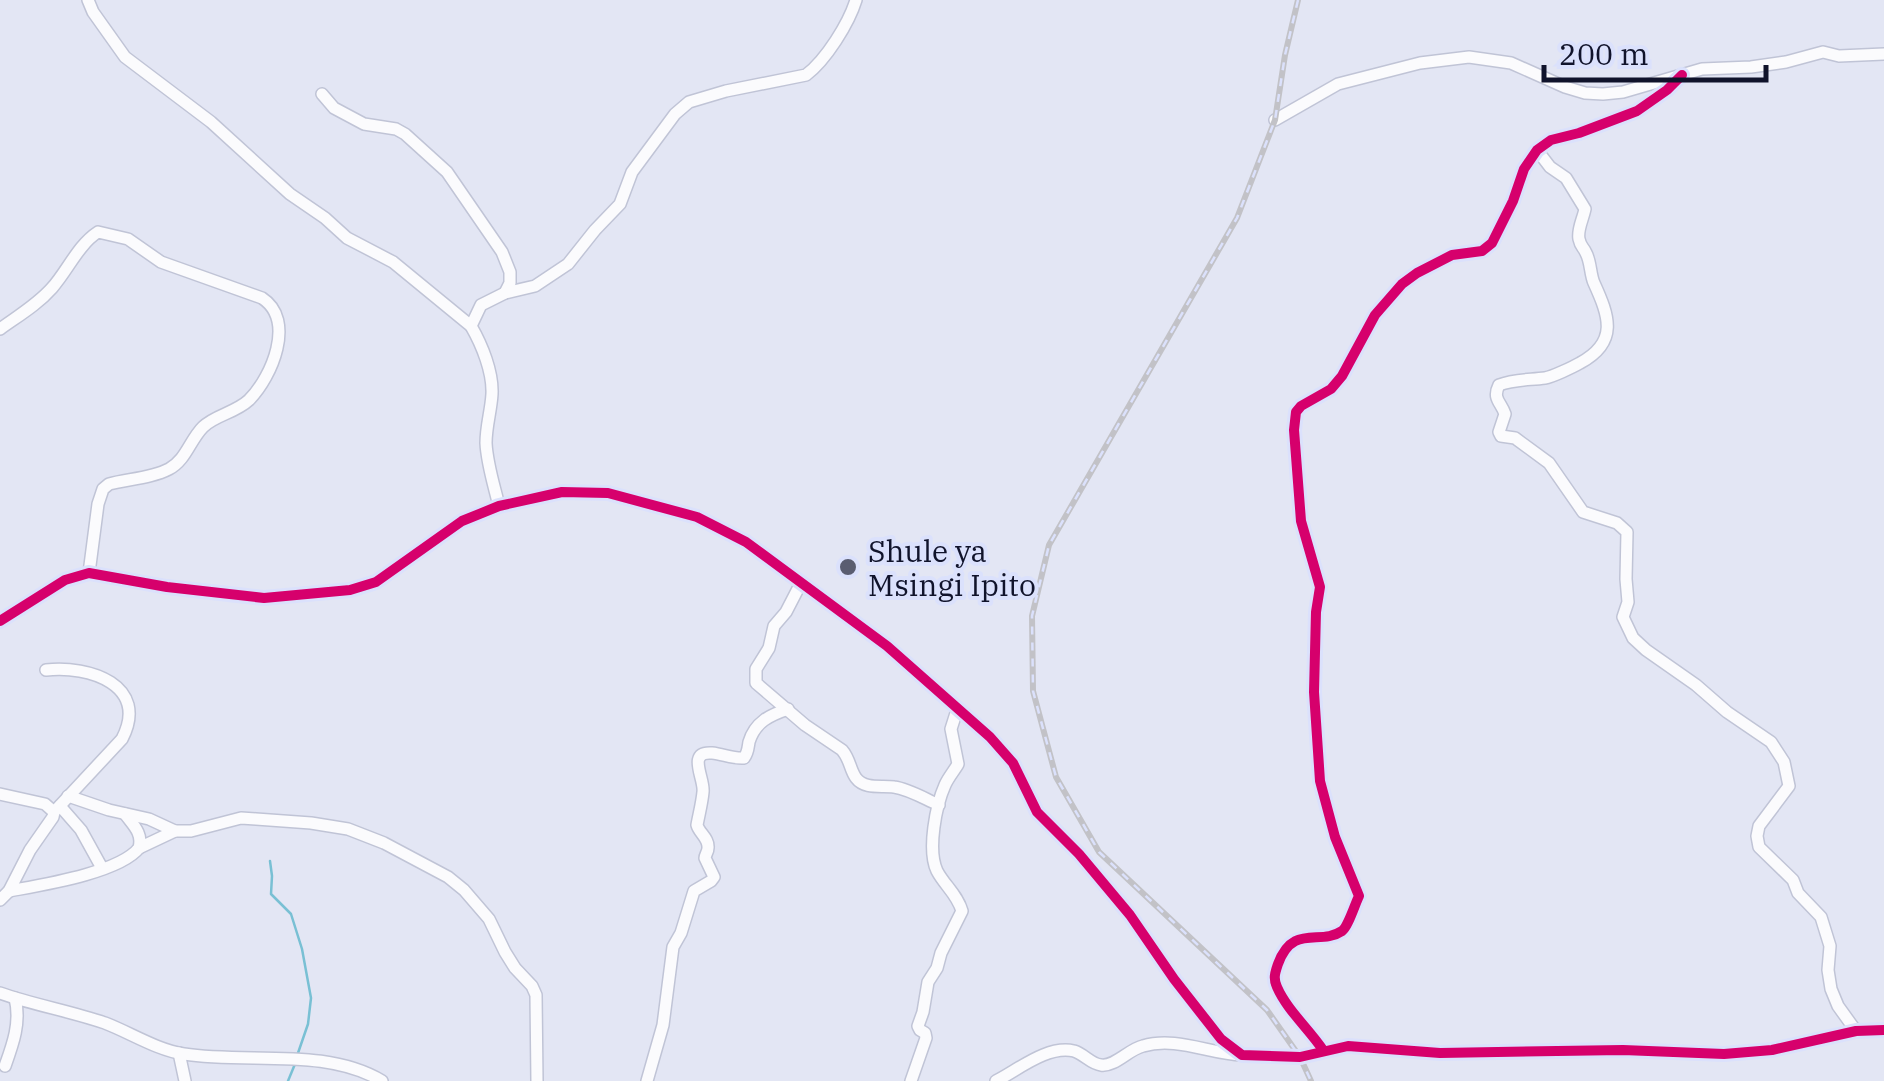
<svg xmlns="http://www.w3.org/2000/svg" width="1884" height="1081" font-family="'IBM Plex Serif',serif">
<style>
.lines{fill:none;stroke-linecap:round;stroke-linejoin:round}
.stream{stroke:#79c0d4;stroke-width:2.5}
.minor-casing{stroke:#c0c4d6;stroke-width:14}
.minor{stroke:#fbfbfd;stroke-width:11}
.rail-casing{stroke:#c2c2c7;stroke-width:6}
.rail{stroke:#dbe1fc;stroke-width:2.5;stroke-dasharray:8;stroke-linecap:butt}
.cycleway-casing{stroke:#dbe1fc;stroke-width:16}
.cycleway{stroke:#d6006c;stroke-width:10}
.poi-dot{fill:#5a5d71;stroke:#dbe1fc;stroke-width:4}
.labels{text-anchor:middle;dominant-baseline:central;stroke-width:8;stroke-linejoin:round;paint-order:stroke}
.poi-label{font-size:30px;fill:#10132b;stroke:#dbe1fc;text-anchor:start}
</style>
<rect width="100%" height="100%" fill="#e3e6f4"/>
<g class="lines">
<g class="stream">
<path d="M270 861 272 876 271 894 291 914 302 949 311 998 308 1024 298 1053"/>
<path d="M288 1081 295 1064"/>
</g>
<g class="minor-casing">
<g id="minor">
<path d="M88 0 93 12 125 57 211 122 290 194 325 218 347 238 393 262 471 326C482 345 493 372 492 394 491 411 486 426 486 443 487 464 494 485 499 506"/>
<path d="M322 94 334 108 364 124 396 129 405 134 447 172 502 252 510 272V283L505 293"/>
<path d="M1275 120 1338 84 1420 63 1469 57 1511 63 1565 87 1585 93 1603 94 1623 92 1702 69 1751 67 1786 62 1823 52 1839 56 1884 54"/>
<path d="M1537 150 1550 167 1566 178 1585 209C1583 219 1577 230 1579 239 1581 248 1583 246 1586 253 1591 262 1590 274 1594 283 1609 316 1619 342 1580 363 1573 367 1552 377 1545 378 1529 380 1514 379 1499 385 1492 399 1501 402 1505 414L1499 432 1501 436 1515 438 1549 463 1583 512 1617 523 1627 532 1626 579 1628 602 1623 617 1633 638 1646 650 1696 685 1727 712 1771 742 1784 762 1789 786 1759 826 1757 836 1759 847 1793 880 1798 893 1821 917 1830 946 1828 970 1831 989 1838 1006 1856 1031"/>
<path d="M471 326 481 305 505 293 535 286 568 264 595 230 620 204 632 172 675 114 689 102 726 91 806 75C826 60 849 23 856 0"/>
<path d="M0 329C18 316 37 305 52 288 68 270 78 245 98 232L128 239 161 262 262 298C296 320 272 377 249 400 235 413 215 415 203 427 190 440 186 460 169 469 152 478 128 479 109 484L103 489 98 504 89 573"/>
<path d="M801 583 786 612 774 626 769 648 756 669V683L805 725 842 750C850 759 850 770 856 778 865 790 882 785 894 787 909 789 925 799 939 805"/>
<path d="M0 621 65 580 89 573 167 587 264 598 350 590 376 582 462 521 499 506 562 492 608 493 697 517 746 542 887 646 990 737 1013 763 1037 812 1079 854 1130 915 1174 979 1221 1039 1242 1055 1300 1057 1348 1046 1440 1053 1623 1050 1724 1054 1772 1050 1856 1031 1884 1030"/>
<path d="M46 670C89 665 150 685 122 739L54 812"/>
<path d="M0 794 45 804 54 812 53 817 30 850 9 891 0 900"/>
<path d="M68 796 109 810 149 819 175 831H191L241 818 256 819 311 823 348 829 384 843 448 877 464 890 489 919 505 952 515 968 532 986 536 995 537 1081"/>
<path d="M60 806 81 830 102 868"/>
<path d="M139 848 175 831"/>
<path d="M9 891C41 885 119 873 139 848 143 833 133 825 125 814"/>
<path d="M0 993C34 1005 70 1011 105 1023 131 1033 157 1050 184 1054 248 1064 325 1047 382 1081"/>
<path d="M1323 1050C1309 1029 1287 1010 1277 987 1273 978 1275 973 1278 964 1293 923 1320 946 1342 931 1348 927 1355 904 1359 896L1335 837 1320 781 1314 692 1316 612 1320 587 1301 521 1294 430 1296 412 1301 406 1331 389 1342 376 1375 315 1402 284 1417 273 1452 255 1482 251 1492 243 1513 201 1524 169 1537 150 1551 140 1579 133 1637 111 1667 90 1682 75"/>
<path d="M179 1053 185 1081"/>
<path d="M5 1066C13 1044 21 1022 15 998"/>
<path d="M647 1081 663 1025 673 947 681 933 694 891 711 881 714 877 705 858C705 855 708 852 708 848 709 838 699 833 697 825 699 814 702 803 703 792 705 779 686 751 712 753 723 754 733 759 744 758 748 753 748 748 749 742 755 722 770 715 788 709"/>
<path d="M911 1081 926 1038 925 1033 920 1030 918 1026 923 1012 928 982 937 968 941 953 962 911C957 894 945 886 937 871 927 850 936 805 945 785 948 778 954 771 958 764L951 729 957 710"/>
<path d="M996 1081C1018 1070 1047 1045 1074 1051 1084 1054 1091 1064 1101 1065 1115 1067 1129 1049 1143 1046 1176 1036 1210 1054 1242 1055"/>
</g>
</g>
<use href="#minor" class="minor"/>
<g class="rail-casing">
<path id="rail" d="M1298 0 1285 55 1275 120 1237 218 1049 545 1032 616 1033 691 1056 777 1099 852 1267 1010 1300 1057 1311 1081"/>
</g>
<use href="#rail" class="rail"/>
<g class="cycleway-casing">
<g id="cycleway">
<path d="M0 621 65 580 89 573 167 587 264 598 350 590 376 582 462 521 499 506 562 492 608 493 697 517 746 542 887 646 990 737 1013 763 1037 812 1079 854 1130 915 1174 979 1221 1039 1242 1055 1300 1057 1348 1046 1440 1053 1623 1050 1724 1054 1772 1050 1856 1031 1884 1030"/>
<path d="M1323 1050C1309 1029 1287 1010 1277 987 1273 978 1275 973 1278 964 1293 923 1320 946 1342 931 1348 927 1355 904 1359 896L1335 837 1320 781 1314 692 1316 612 1320 587 1301 521 1294 430 1296 412 1301 406 1331 389 1342 376 1375 315 1402 284 1417 273 1452 255 1482 251 1492 243 1513 201 1524 169 1537 150 1551 140 1579 133 1637 111 1667 90 1682 75"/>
</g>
</g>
<use href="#cycleway" class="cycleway"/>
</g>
<circle class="poi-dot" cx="848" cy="567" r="10"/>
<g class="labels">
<g class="poi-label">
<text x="868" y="550">Shule ya<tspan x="868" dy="34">Msingi Ipito</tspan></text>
</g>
</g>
<path d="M1544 65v15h222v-15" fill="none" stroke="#10132b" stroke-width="5"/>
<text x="1559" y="65" font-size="30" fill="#10132b" stroke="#dbe1fc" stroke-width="8" paint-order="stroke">200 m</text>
</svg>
